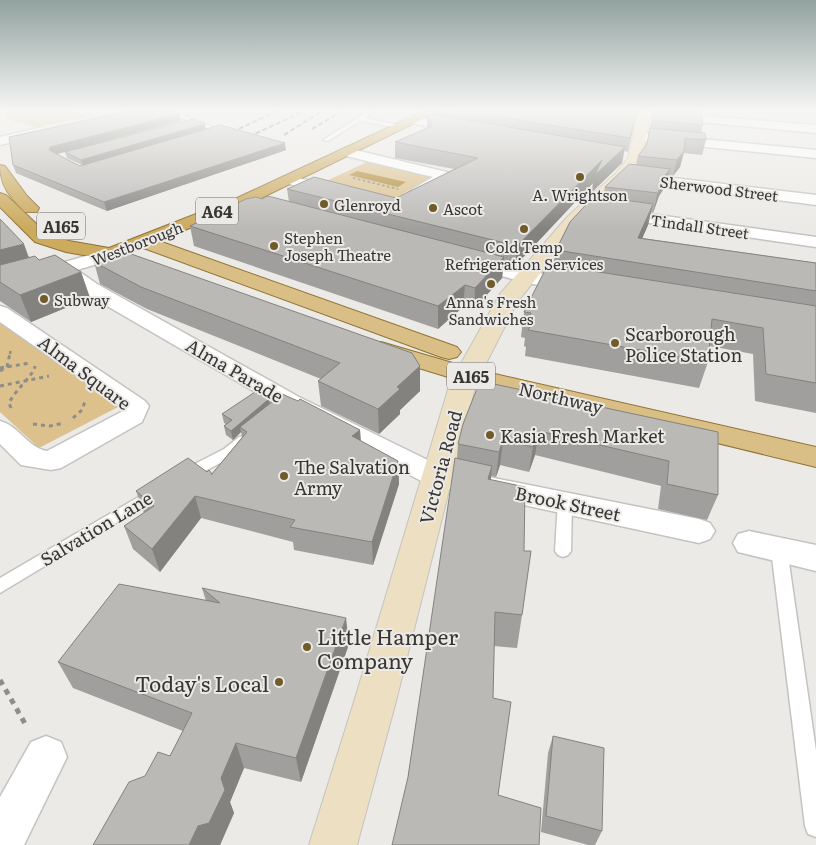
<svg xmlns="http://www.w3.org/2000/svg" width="816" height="845" font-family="Literata,serif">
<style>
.green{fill:#dcc18d}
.water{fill:#af8832}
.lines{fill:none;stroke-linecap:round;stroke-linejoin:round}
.service-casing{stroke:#c4c3c0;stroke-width:3}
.minor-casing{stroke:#c4c3c0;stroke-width:3}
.secondary-casing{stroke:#c4c3c0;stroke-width:2}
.primary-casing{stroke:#8f7335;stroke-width:2}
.trunk-casing{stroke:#8f7335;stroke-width:2}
.path-far4{stroke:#8f8d8b;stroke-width:1;stroke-dasharray:2 2;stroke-linecap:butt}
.path-far3{stroke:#8f8d8b;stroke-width:2;stroke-dasharray:2.5 2.5;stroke-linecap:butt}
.path-far2{stroke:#8f8d8b;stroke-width:2.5;stroke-dasharray:3 3;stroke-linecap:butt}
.path-far1{stroke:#8f8d8b;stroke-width:3;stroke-dasharray:4 4;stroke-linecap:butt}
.path{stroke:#8f8d8b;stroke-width:5;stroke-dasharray:5.5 5.5;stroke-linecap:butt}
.service{fill:#fff;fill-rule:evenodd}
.minor{fill:#fff;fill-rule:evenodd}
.secondary{fill:#ecdfc2;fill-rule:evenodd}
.primary{fill:#d9bf86;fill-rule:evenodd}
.trunk{fill:#ccaa5e;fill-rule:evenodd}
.rail{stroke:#706f6e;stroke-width:2;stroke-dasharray:5 2.5;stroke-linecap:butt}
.wall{fill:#a19f9d;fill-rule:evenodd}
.shaded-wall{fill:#83827f}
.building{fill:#bbb9b6;stroke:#83827f}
.poi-dot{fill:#725b2b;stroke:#eceae7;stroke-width:2}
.labels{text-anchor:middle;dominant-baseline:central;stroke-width:4;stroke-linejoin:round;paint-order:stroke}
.far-street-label{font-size:15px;fill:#373635;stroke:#eceae7}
.far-poi-label{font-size:15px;fill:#373635;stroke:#eceae7;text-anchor:start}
.shield{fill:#eceae7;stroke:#6d6c6a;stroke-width:1}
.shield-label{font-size:16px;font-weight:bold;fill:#373635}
.poi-label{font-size:18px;fill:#373635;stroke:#eceae7;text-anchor:start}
.street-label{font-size:18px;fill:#373635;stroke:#eceae7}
.near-poi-label{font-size:21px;fill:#373635;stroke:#eceae7;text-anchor:start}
</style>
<rect width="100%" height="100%" fill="#eceae7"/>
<g class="green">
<path d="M7 111H72L89 117 35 127 6 119Z"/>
<path d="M369 161 435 177 391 200 322 183Z"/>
<path d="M0 321 13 325 120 406 39 448 0 412Z"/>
</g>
<path class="water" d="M357 171 406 182 398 187 349 175Z"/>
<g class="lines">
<g class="service-casing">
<g id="service">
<path d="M164 111H171L221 130 207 133V131L212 130Z"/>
<path d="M369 111H375L364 118 403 126 400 128 360 121 328 141 323 140Z"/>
<path d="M244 436 250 440C242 452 194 481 181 477L179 474 181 471 224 449 239 437Z"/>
<path d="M154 488 159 489 161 493 159 497 0 593V578Z"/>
<path d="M565 497 570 498 572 502 571 551 568 555 563 557 558 555 555 551 558 502 560 498Z"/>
<path d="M779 543 784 545 787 549 816 751V837L808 834 805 826 771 549 774 545Z"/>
</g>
</g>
<g class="minor-casing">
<g id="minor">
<path d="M642 111 816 125V133L636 116 634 114 636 112Z"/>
<path d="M410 116 462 125 468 129 462 133 406 122 404 120Z"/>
<path d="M43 127 49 131 47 134 0 145V137Z"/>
<path d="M640 133 816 150V158L636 140 634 137Z"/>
<path d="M347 148 451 173 453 176 423 195H413L410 192 413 189 433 177 342 155 340 152 342 149Z"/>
<path d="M631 173 816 195V205L626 180 624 177 626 174Z"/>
<path d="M290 176 341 188 344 191 341 194 336 196 285 183 283 180 285 177Z"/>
<path d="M614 209 816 237V247L608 217 606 214 608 211Z"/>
<path d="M111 249 117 250 120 254 117 258 77 270 97 284 299 397 444 468 699 519 710 523 715 531 710 539 699 543 427 484 281 407 83 292 60 275 0 292V280Z"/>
<path d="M468 255 528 271 583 281 586 285 583 289 576 291 527 283 461 265 459 261 461 257Z"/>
<path d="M0 306 7 308 145 401 149 406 142 422 61 468 51 470 21 465 0 444V421C19 426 28 448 47 451L121 412 123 408 0 322Z"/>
<path d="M749 531 816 545V571L738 552 733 543 738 534Z"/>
<path d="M46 736 61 742 67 757 24 845H0V797L31 742Z"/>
</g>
</g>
<g class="secondary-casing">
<path id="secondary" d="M630 111H642L649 119 642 159 626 179 580 224 518 301 476 383 395 705 357 845H309L353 705 450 383 500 294 568 216 616 173 628 158 637 119Z"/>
</g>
<g class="primary-casing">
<g id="primary">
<path d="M145 236 457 347 461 352 457 357 449 359 441 357 138 246 136 242 138 238Z"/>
<path d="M381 342 473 369 816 447V467L458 380 373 354 369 349 373 344Z"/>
</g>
</g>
<g class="trunk-casing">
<g id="trunk">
<path d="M424 111H439L249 204 111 260 66 252 35 242 0 207V193L6 195 47 234 69 241 109 248 237 198Z"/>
<path d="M0 165 5 166 27 196 39 208 37 212H25C10 197 0 186 0 165Z"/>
</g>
</g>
<path class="path-far4" d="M82 111 95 116V120"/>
<path class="path-far3" d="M353 178 398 189"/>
<path class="path-far2" d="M10 354 11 349"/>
<g class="path-far1">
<path d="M0 368 30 363"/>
<path d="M0 371 7 367 10 353"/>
<path d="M0 386 49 376"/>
<path d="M11 408 9 403C15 390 34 375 35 366"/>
<path d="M73 418 82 410 85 401"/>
<path d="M33 424 50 426 64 423"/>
</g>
<path class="path" d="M0 680 27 727"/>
<use href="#service" class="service"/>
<use href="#minor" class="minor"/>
<use href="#secondary" class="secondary"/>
<use href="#primary" class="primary"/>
<use href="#trunk" class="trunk"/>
<g class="rail">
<path d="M312 129 342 111"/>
<path d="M225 135 278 111"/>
<path d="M284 135 322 111"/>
<path d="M242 140 304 111"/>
</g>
</g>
<g class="wall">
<path d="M430 111H637L628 152 624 151 622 163 592 192 593 183 515 266 504 263 502 278 474 309 463 307 438 329 194 246 190 226 262 199 289 202 287 189 396 198 454 169 395 158V142L427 128V113L430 114Z"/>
<path d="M647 111H701L700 112 703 125 701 133 706 140 702 155 684 153 680 167 673 176H668L665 187 659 196 653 213 651 212 648 225 642 238 816 263V413L755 401 753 354 709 346 708 362 699 388 525 356 526 347 524 346 525 338 521 337 524 312 553 265 556 250 603 197 605 187 636 165 638 156 646 145 649 132 653 111Z"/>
<path d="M181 121 80 148 206 129 286 150 107 211 16 173 13 165ZM65 152 67 158 82 165 80 166 57 154Z"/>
<path d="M0 219 29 257 81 272 90 298 31 322 0 301Z"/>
<path d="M94 262 420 366V391L400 410V414L379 434 321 406 318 381 321 379 147 309 100 284Z"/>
<path d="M269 399 270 403 360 430 361 441 398 461 399 484 373 565 294 550 293 542 201 518 160 572 133 549 124 526 144 513 136 491 207 472 212 474 242 437 241 432 233 440 226 435 224 426 226 424 224 423 222 414Z"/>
<path d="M463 424 718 432V495L707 520 658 509 661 486 535 455 529 472 500 465 496 477 491 476V480L522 615 517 648 494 646 493 698 498 795 408 777 457 459 458 444Z"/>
<path d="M202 588 349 644 301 782 244 768 230 802 234 813 220 845H93L170 756 183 731 73 688 58 662 206 601Z"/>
<path d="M553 736 602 831 595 845H588L541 832 548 753Z"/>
</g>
<g class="shaded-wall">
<path d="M179 114 181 121 53 155 49 150 50 147Z"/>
<path d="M205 124 206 130 83 166 81 160Z"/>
<path d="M285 143 286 150 107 211 104 202Z"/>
<path d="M625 147 622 163 592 192 593 183 515 266 517 246 602 160Z"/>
<path d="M684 151 680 167 673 176 677 160Z"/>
<path d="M670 169 665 187 659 196 653 213 660 182Z"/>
<path d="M653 204 648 225 633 260 638 238Z"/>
<path d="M24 244 33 269 0 278V250Z"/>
<path d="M504 257 502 278 474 309 475 288Z"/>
<path d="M81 272 90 298 31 322 20 295Z"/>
<path d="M465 285 463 307 438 329V306Z"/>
<path d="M420 366V391L400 410V414L379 434 378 409 397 387Z"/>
<path d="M269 399 271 408 240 427 241 432 233 440 231 431Z"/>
<path d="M360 430 361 451 352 436Z"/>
<path d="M539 431 535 455 529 472 533 447Z"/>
<path d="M503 440 500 465 496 477 499 452Z"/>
<path d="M398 461 399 484 373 565 372 542Z"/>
<path d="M492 466 489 499 488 479Z"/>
<path d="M195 496 201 518 160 572 152 549Z"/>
<path d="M346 618 349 644 301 782 296 758Z"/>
<path d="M236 743 244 768 230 802 234 813 220 845H189L221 778Z"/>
</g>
<g class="building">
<path d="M129 111H168L179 114 50 147 49 150 80 166 220 125 285 143 104 202 13 165 9 137Z"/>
<path d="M462 111H637L630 138Z"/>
<path d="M653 111H682L701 112 703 125 651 120Z"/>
<path d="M427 113 625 147 595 175 602 160 517 246 287 189 314 177 396 198 478 158 395 142 432 126Z"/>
<path d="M193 119 205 124 81 160 65 152Z"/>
<path d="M650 128 705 133 706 140 685 138 684 151 677 160 638 156 647 144Z"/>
<path d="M629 164 670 169 660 182H662L658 193 605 187Z"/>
<path d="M268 196 504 257 475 288 465 285 438 306 190 226 246 199 256 197 262 199Z"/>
<path d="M594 196 653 204 638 238 816 263V291L556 250 570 222Z"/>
<path d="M0 219 24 244 0 250Z"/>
<path d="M120 250 412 353 420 366 397 387 400 389 378 409 318 381 340 363 141 287 94 262Z"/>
<path d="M55 255 81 272 20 295 0 282V265L35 256 39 260Z"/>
<path d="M548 264 816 306V383L766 374 763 328 712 319 708 362 528 330 533 322 527 321 531 313 524 312Z"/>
<path d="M480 381 718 432V495L667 484 669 461 539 431 533 447 503 440 499 452 458 444 463 424Z"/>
<path d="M255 392 269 399 231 431 224 426 232 420 222 414Z"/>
<path d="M282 394 298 401 300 399 360 430 352 436 398 461 372 542 290 527 295 520 195 496 152 549 124 526 154 506 136 491 188 458 207 472 209 470 212 474 211 475 247 432 240 427Z"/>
<path d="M455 458 492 466 488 479 525 487 524 551H531L522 615 495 612 493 698 511 702 498 795 541 808 539 845H392L408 777Z"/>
<path d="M119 584 220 603 202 588 346 618 296 758 236 743 221 778 225 790 209 823 198 826 189 845H93L129 782 145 776 158 752 170 756 192 713 58 662Z"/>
<path d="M553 736 604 748 602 831 546 816Z"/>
</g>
<linearGradient id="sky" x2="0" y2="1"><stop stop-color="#91a29f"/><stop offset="0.48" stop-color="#f6f6f4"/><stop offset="1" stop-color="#f6f6f4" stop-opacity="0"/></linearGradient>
<rect width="816" height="229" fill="url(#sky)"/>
<g class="poi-dot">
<circle cx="580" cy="177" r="5"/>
<circle cx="324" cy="204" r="5"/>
<circle cx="433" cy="208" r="5"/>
<circle cx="524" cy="229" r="5"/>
<circle cx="274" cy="246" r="5"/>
<circle cx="491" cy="284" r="5"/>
<circle cx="44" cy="299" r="5"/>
<circle cx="615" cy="343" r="5"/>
<circle cx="490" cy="435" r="5"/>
<circle cx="284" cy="476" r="5"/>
<circle cx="307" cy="647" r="5"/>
<circle cx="279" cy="682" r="5"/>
</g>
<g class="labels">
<g class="far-street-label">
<text transform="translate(719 188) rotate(7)">Sherwood Street</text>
<text transform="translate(700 226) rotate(8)">Tindall Street</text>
<text transform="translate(137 243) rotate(-21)">Westborough</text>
</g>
<g class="far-poi-label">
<text x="580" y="194" text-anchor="middle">A. Wrightson</text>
<text x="334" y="204">Glenroyd</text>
<text x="443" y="208">Ascot</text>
<text x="284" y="237">Stephen<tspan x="284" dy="17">Joseph Theatre</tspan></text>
<text x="524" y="246" text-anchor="middle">Cold Temp<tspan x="524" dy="17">Refrigeration Services</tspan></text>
<text x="54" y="299">Subway</text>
<text x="491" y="301" text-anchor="middle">Anna's Fresh<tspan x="491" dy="17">Sandwiches</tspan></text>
</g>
<g class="shield">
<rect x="196" y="197.5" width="42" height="27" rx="4"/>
<rect x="37" y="212.5" width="48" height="27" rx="4"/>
<rect x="447" y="362.5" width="48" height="27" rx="4"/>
</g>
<g class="shield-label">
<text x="217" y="211">A64</text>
<text x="61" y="226">A165</text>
<text x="471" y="376">A165</text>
</g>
<g class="poi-label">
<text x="625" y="333">Scarborough<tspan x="625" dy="21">Police Station</tspan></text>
<text x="500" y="435">Kasia Fresh Market</text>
<text x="294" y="466">The Salvation<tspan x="294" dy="21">Army</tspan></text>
</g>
<g class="street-label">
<text transform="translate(235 370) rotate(30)">Alma Parade</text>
<text transform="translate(85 372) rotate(37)">Alma Square</text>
<text transform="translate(561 397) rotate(13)">Northway</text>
<text transform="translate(440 467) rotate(-75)">Victoria Road</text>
<text transform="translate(568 503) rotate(12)">Brook Street</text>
<text transform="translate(96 528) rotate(-31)">Salvation Lane</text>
</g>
<g class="near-poi-label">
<text x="317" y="635">Little Hamper<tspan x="317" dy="24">Company</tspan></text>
<text x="269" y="682" text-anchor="end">Today's Local</text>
</g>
</g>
</svg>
